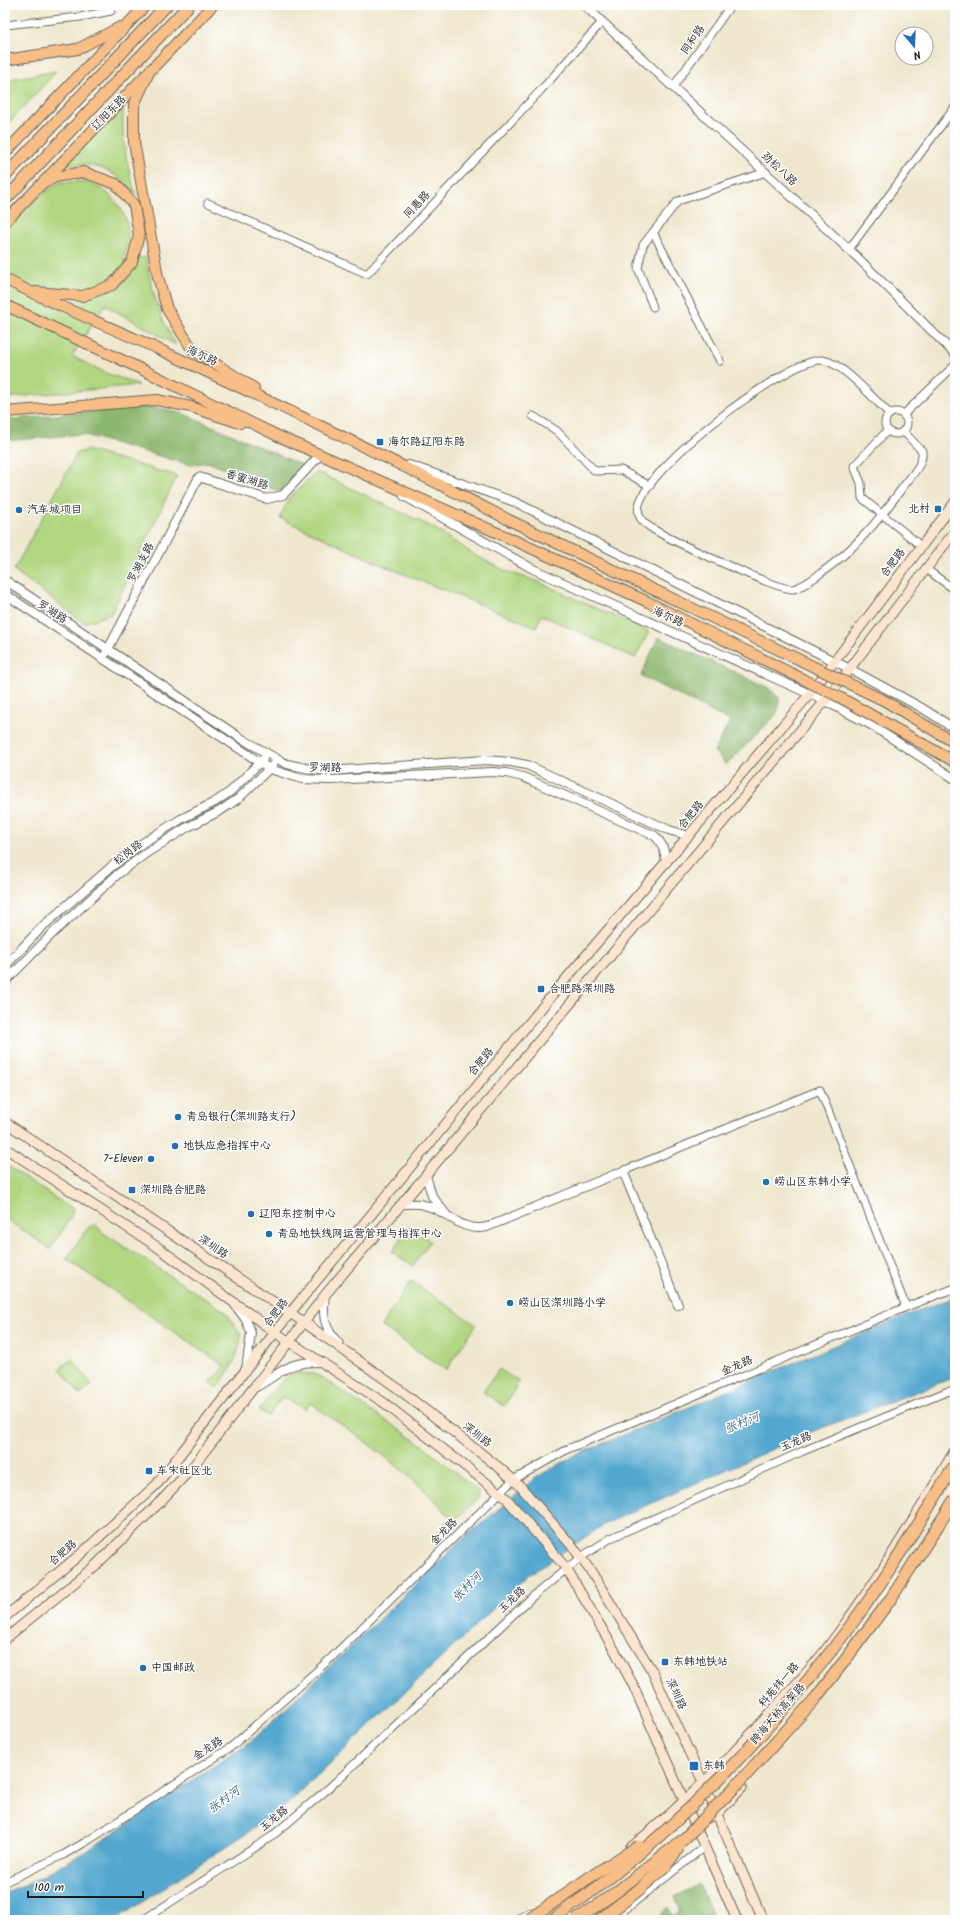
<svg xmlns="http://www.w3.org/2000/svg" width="960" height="1925" font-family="Kalam,'LXGW WenKai TC',sans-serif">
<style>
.green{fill:#b0d680;stroke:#66794e}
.forest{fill:#8cb76e;stroke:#546a45}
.water{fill:#53a7cf;stroke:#386276}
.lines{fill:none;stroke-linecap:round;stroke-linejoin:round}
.minor-casing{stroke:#66635a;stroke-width:9}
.tertiary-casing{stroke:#66635a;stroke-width:10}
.secondary-casing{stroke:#66635a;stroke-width:11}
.primary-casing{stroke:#66635a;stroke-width:12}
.trunk-casing{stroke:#66635a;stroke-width:13}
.minor{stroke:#fff;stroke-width:7}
.tertiary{stroke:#fff;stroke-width:8}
.secondary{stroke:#fce5cf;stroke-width:9}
.primary{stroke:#f7be87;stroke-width:10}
.trunk{stroke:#f7be87;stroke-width:11}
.secondary-bridge-casing{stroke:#66635a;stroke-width:11;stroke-linecap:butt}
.primary-bridge-casing{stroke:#66635a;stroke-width:12;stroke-linecap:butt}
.trunk-bridge-casing{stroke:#66635a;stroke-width:13;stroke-linecap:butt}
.secondary-bridge{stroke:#fce5cf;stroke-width:9}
.primary-bridge{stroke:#f7be87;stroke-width:10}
.trunk-bridge{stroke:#f7be87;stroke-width:11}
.poi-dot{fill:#1f6fb2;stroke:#fff;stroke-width:1.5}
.labels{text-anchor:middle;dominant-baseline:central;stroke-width:3;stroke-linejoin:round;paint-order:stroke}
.street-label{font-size:11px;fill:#1c1c1c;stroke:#fff}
.poi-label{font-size:11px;fill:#1c1c1c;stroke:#fff;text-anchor:start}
.water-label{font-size:12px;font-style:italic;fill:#386276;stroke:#fff}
</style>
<rect width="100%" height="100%" fill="#fff"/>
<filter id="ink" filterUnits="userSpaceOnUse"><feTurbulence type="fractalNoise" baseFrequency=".025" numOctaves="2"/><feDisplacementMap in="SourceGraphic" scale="8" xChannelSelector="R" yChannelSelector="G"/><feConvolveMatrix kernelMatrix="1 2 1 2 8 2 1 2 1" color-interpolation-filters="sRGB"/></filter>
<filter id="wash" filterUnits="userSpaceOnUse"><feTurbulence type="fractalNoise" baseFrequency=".012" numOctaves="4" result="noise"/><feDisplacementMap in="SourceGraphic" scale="16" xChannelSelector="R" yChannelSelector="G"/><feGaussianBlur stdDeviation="0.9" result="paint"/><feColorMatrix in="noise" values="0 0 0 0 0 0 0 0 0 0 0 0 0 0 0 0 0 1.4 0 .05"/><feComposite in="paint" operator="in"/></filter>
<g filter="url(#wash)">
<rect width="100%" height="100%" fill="#efe7cd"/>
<g class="green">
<path d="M56 71 52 76 5 127V80Z"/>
<path d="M124 100C120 134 126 165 137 197 117 170 97 163 64 164Z"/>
<path d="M60 182C68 182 77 181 85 182 106 186 126 208 128 230 129 240 126 251 123 260L146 257C152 292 158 314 176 345L105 305 72 356 106 373 139 385 5 398V230L35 199Z"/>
<path d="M87 450 177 476 111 614 84 623 14 570 77 453Z"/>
<path d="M317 472 432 527 478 557 506 571 539 582 649 632 635 658 542 615 536 627 384 566 280 518 289 498Z"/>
<path d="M5 1164 64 1204 73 1208 70 1219 50 1249 5 1218Z"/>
<path d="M95 1224 103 1233 226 1312 241 1335C238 1359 231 1369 217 1388L210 1383 225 1366 66 1259 88 1228Z"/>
<path d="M409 1227 430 1241 413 1266 392 1252Z"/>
<path d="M411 1281 476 1325 446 1370 381 1326Z"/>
<path d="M72 1359 92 1385 80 1395 60 1368Z"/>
<path d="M499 1369 519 1382 504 1406 483 1392Z"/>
<path d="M296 1373 314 1374 320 1377 424 1446 479 1492 478 1499 454 1521C414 1474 361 1438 310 1403L305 1409 282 1397 268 1416 259 1410C270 1395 279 1380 296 1373Z"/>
</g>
<g class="forest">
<path d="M142 407 163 409 187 415 304 466 281 492 208 462 191 465 82 434 5 441V420Z"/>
<path d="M658 637 769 688 779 698V708L775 716 726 765 714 751 730 721 641 676Z"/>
<path d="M699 1884 715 1920H656L668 1907 673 1916 681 1912 675 1897Z"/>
</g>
<path class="water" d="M955 1297V1377L806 1434 605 1524 529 1575 280 1811 115 1920H5V1892L30 1883 82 1854 254 1739 465 1537 537 1477 574 1456 899 1318Z"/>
</g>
<g filter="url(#ink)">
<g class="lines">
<g class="minor-casing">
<g id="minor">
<path d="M5 25 80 17 111 11 108 5"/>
<path d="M673 87 731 5"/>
<path d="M208 203 367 274 541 90 602 22"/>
<path d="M653 232 720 361"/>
<path d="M849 249 955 107"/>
<path d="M653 307 638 268 643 245 678 201 766 172"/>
<circle cx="896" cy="423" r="11"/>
<path d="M890 414C874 400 842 361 821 360 787 359 627 479 639 514 640 520 645 524 650 527 665 538 780 591 793 589 803 587 813 579 821 573 856 548 878 521 903 487 911 476 924 464 922 451L903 431"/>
<path d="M903 415 955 365"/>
<path d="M533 416 557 431 595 471 621 470 650 486"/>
<path d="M888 430 854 466 861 483 862 498 921 546"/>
<path d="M926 569 955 590"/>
<path d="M623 1171 820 1090 906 1307"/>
<path d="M5 1882 63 1855 89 1840 231 1747 330 1659 513 1480 568 1449 906 1307 955 1288"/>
<path d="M143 1920 271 1837 330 1787 532 1597 581 1557 611 1538 803 1451 946 1392 955 1390"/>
<path d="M514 1920 532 1912"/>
<path d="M612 1920 704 1847"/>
</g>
</g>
<g class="tertiary-casing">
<g id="tertiary">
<path d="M584 5 857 257 955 354"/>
<path d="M409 465 515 502 850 669 922 708 955 729"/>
<path d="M404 496 533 569 825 701 871 725 955 779"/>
<path d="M5 580 239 737 277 759 287 764 310 769 329 771 485 760 511 762 527 765 669 830 689 836"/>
<path d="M5 594 270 769 302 779 330 780 492 772 506 773 523 777 655 836C663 844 665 852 666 863"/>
<path d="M106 653 199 477 267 499 283 495 320 455"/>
<path d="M5 966 43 926 111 867 141 844 181 819 215 802 231 791 263 759"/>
<path d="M5 982 53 933 118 874 148 852 186 828 220 811 239 798 273 765"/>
<path d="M426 1176 432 1196 445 1213"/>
<path d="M402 1204C409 1204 417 1203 424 1205 449 1210 459 1233 487 1227L623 1171 678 1305"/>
<path d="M325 1295C322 1316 324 1328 339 1344"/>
<path d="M235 1305 246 1320 251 1333 246 1370"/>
<path d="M256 1387C285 1371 286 1361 323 1362"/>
</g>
</g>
<g class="secondary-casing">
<g id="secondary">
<path d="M5 1122 305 1323 396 1387 501 1469 520 1486"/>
<path d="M5 1148 156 1246 276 1333 383 1402 506 1498 566 1568 615 1651 633 1685 737 1920"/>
<path d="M573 1547 592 1573 652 1671 703 1782 763 1920"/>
<path d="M5 1617 83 1552 157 1484 290 1313 553 994 809 695 955 502"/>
<path d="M5 1639 95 1566 161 1501 191 1469 325 1295 825 701 955 531"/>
<path d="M703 1820 717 1814 742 1788"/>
<path d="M630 1848C687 1802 739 1749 787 1694 801 1679 815 1664 827 1648 875 1585 915 1518 955 1450"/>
<path d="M619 1914 628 1900"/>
<path d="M540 1920 579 1891"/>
</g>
</g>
<g class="primary-casing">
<g id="primary">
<path d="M5 60 78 49 120 27"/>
<path d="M150 70 134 105V142L158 277 167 309 192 349 254 388"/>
<path d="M5 153 146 5"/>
<path d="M5 222 213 5"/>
<path d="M5 279C54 305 106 325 156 348 274 403 392 459 507 519"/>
<path d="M36 292 83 296 112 285 132 262 139 235 134 205 116 184 83 172 55 177 47 182"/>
<path d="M5 305 141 369 278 436 507 537"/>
<path d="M5 412 157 400 191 407 240 423"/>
</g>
</g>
<g class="trunk-casing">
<g id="trunk">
<path d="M5 176 167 5"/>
<path d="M5 200 189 5"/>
</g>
</g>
<use href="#minor" class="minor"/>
<use href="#tertiary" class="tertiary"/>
<use href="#secondary" class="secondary"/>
<use href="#primary" class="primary"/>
<use href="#trunk" class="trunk"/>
<g class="secondary-bridge-casing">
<path id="secondary-bridge" d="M520 1486 573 1547"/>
</g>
<g class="primary-bridge-casing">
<g id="primary-bridge">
<path d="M507 519 885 701 955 743"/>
<path d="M507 537 648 602 841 698 955 762"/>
</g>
</g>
<g class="trunk-bridge-casing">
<g id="trunk-bridge">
<path d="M528 1920 587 1879 639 1846"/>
<path d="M553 1920C572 1905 593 1891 612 1876 699 1807 785 1714 851 1625 889 1574 921 1519 955 1465"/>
<path d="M576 1920 615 1893 684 1839 736 1786 815 1699 846 1659 890 1600 955 1499"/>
<path d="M599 1920 635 1893 665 1867 679 1847"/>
</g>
</g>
<use href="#secondary-bridge" class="secondary-bridge"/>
<use href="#primary-bridge" class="primary-bridge"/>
<use href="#trunk-bridge" class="trunk-bridge"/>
</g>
</g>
<g class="poi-dot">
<rect x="376" y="438" width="8" height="8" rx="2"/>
<rect x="934" y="505" width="8" height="8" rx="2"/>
<circle cx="19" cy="510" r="4"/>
<rect x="537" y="985" width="8" height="8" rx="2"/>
<circle cx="178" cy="1117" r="4"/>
<circle cx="175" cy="1146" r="4"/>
<circle cx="151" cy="1159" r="4"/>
<circle cx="766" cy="1182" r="4"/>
<rect x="128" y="1186" width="8" height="8" rx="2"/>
<circle cx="251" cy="1214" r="4"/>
<circle cx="269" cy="1234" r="4"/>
<circle cx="510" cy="1303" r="4"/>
<rect x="145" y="1467" width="8" height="8" rx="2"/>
<rect x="661" y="1658" width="8" height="8" rx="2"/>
<circle cx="143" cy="1668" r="4"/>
<rect x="689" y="1761" width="10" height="10" rx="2"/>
</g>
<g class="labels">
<g class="street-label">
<text transform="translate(693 40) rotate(-55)">同和路</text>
<text transform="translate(109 113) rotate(-46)">辽阳东路</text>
<text transform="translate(779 169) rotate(43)">劲松八路</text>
<text transform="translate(417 205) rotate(-47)">同惠路</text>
<text transform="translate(202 356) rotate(25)">海尔路</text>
<text transform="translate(247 480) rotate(17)">香蜜湖路</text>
<text transform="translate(141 563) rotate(-62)">罗湖支路</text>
<text transform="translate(893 563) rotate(-53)">合肥路</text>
<text transform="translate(52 612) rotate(33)">罗湖路</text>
<text transform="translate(668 617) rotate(24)">海尔路</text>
<text transform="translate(325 768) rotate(1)">罗湖路</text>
<text transform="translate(691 815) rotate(-50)">合肥路</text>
<text transform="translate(128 853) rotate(-37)">松岗路</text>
<text transform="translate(481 1062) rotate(-50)">合肥路</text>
<text transform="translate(213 1247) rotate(34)">深圳路</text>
<text transform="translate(276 1313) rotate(-53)">合肥路</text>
<text transform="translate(737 1366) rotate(-23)">金龙路</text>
<text transform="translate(477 1435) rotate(38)">深圳路</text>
<text transform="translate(796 1442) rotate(-23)">玉龙路</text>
<text transform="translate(444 1532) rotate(-45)">金龙路</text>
<text transform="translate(63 1553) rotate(-41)">合肥路</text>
<text transform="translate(512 1600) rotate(-43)">玉龙路</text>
<text transform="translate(779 1685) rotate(-49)">科苑纬一路</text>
<text transform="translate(676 1694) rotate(65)">深圳路</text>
<text transform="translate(778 1714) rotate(-49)">跨海大桥高架路</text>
<text transform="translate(208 1749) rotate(-33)">金龙路</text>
<text transform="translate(274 1819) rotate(-39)">玉龙路</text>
</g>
<g class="poi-label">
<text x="388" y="442">海尔路辽阳东路</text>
<text x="930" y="509" text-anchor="end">北村</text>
<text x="27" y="510">汽车城项目</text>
<text x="549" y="989">合肥路深圳路</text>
<text x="186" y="1117">青岛银行(深圳路支行)</text>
<text x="183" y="1146">地铁应急指挥中心</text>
<text x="143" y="1159" text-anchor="end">7-Eleven</text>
<text x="774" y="1182">崂山区东韩小学</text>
<text x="140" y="1190">深圳路合肥路</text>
<text x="259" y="1214">辽阳东控制中心</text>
<text x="277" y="1234">青岛地铁线网运营管理与指挥中心</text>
<text x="518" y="1303">崂山区深圳路小学</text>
<text x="157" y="1471">车宋社区北</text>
<text x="673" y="1662">东韩地铁站</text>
<text x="151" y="1668">中国邮政</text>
<text x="703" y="1766">东韩</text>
</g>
<g class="water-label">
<text transform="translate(742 1423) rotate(-23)">张村河</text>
<text transform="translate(467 1587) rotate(-45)">张村河</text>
<text transform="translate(224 1800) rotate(-36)">张村河</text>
</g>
</g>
<rect width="960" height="1925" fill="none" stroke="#fff" stroke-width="20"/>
<g transform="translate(914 46) rotate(161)"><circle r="19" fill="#ffffff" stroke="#a4a4a4"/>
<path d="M0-3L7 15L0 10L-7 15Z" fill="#1f6fb2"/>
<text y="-6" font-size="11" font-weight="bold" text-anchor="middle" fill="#1c1c1c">N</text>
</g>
<path d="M28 1891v6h115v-6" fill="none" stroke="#1c1c1c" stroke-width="2"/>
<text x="34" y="1891" font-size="12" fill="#1c1c1c" stroke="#ffffff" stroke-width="3" paint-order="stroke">100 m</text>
</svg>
